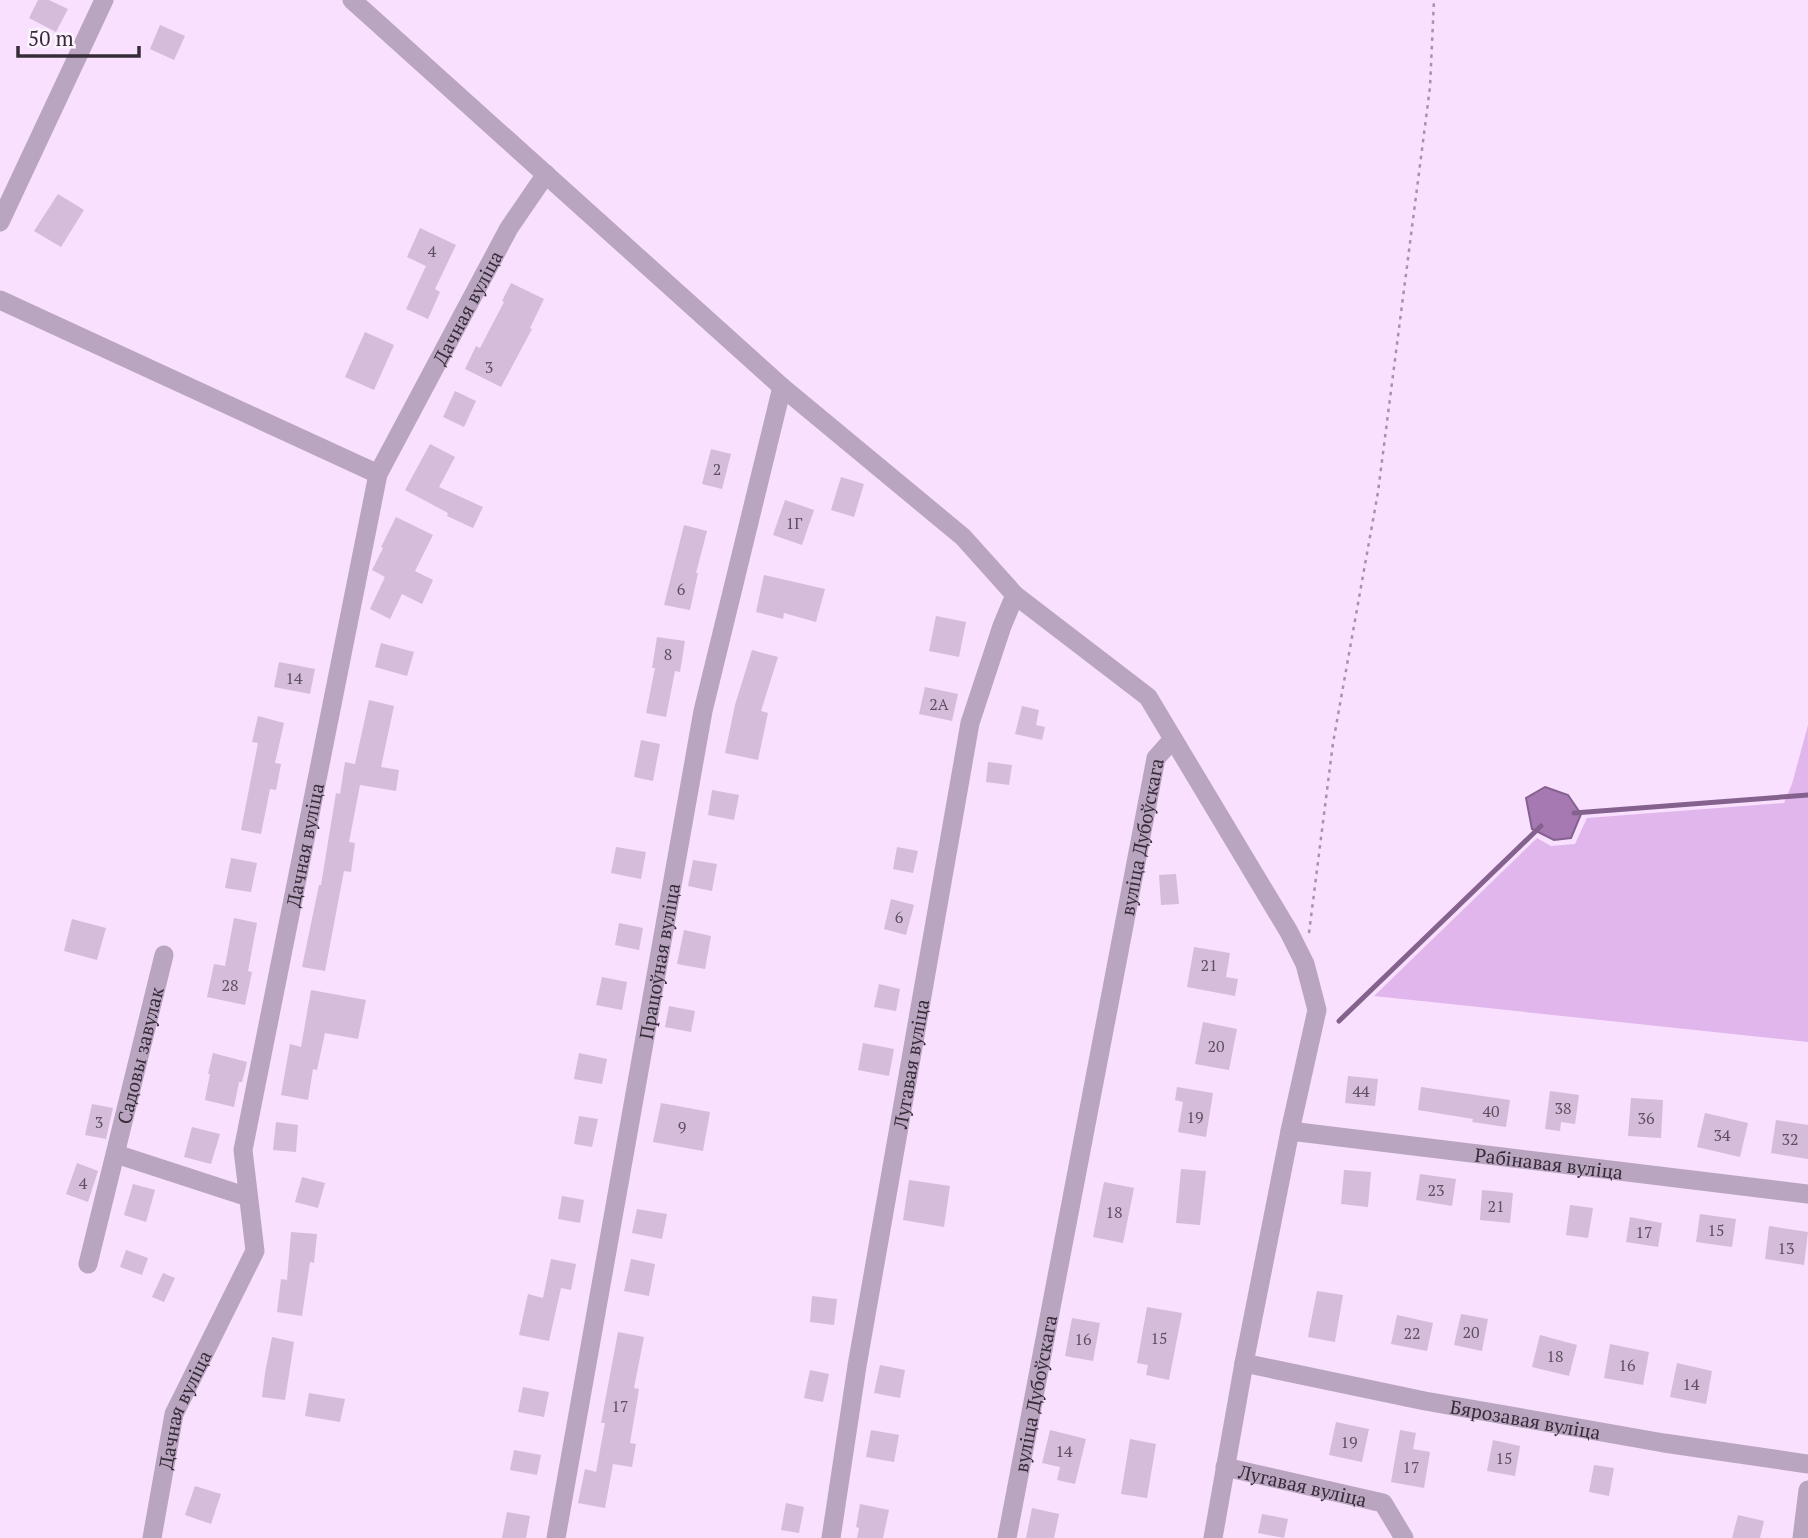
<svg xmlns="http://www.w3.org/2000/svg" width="1808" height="1538" font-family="'PT Serif',serif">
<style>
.green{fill:#e1b6ed}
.water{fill:#a779b3;stroke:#85628e;stroke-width:2}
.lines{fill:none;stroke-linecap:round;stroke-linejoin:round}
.stream{stroke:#85628e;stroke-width:5}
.building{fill:#d4bcda}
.path{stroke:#a593a9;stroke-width:2.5;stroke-dasharray:3.5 5;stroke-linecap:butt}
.minor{stroke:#baa5c0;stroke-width:19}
.labels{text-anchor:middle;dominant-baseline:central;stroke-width:6;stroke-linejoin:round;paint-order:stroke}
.number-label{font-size:16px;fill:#5e5060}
.street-label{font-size:19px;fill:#362c38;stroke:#fcf3ff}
</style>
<rect width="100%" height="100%" fill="#f8e0fe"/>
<path class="green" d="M1808 725V1042L1374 996 1537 838 1551 846 1575 844 1587 818 1784 803 1792 784Z"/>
<path class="water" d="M1545 787 1568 795 1581 814 1571 838 1554 840 1532 829 1526 798Z"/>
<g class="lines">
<g class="stream">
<path d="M1574 813 1808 795"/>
<path d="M1339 1021 1541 826"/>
</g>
</g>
<g class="building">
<path d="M38 0H49L68 9 56 32 29 18Z"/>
<path d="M160 25 185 36 174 60 150 49Z"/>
<path d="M58 194 84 210 61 247 34 231Z"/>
<path d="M420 228 456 245 435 289 440 292 428 319 406 309 426 266 407 257Z"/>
<path d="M511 283 544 299 530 328 532 329 501 387 465 369 476 346 480 348 504 302 502 301Z"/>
<path d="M365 332 394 345 374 390 345 377Z"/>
<path d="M455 391 476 401 464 427 443 417Z"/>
<path d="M430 444 455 457 439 487 483 507 473 528 447 516 448 513 405 490Z"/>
<path d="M711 449 731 454 722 489 702 484Z"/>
<path d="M841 477 864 484 854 517 831 510Z"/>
<path d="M785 500 814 510 802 545 773 535Z"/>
<path d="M396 517 433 535 415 571 433 580 422 604 402 594 390 619 370 609 385 577 372 570 383 548 381 547Z"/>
<path d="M684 525 707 531 696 573H698L690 610 664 605Z"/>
<path d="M764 575 825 589 816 622 784 613 783 619 756 612Z"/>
<path d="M936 616 966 622 959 657 929 651Z"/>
<path d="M657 637 685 641 680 672 675 671 666 717 646 713 655 668H652Z"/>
<path d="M381 643 414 652 407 676 375 667Z"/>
<path d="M752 650 778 657 761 711 768 713 758 760 725 753 735 705Z"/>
<path d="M279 662 315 669 310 694 274 687Z"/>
<path d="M925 687 958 694 952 721 919 714Z"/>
<path d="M369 700 394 706 381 767 399 770 396 791 360 785 349 842 355 843 351 872 344 871 325 971 302 967 319 885H321L336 793 340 794 345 762 355 764Z"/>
<path d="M1022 706 1039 710 1036 725 1045 727 1042 740 1015 734Z"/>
<path d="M258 716 284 723 275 763 281 764 276 790 270 789 261 834 241 830 258 743 252 742Z"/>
<path d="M641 740 660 744 653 781 634 777Z"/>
<path d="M988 762 1012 765 1009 785 986 782Z"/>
<path d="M712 790 739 795 734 820 708 815Z"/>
<path d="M616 847 646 852 641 879 611 873Z"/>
<path d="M897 847 918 851 913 873 893 869Z"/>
<path d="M231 858 257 863 251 892 225 888Z"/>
<path d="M693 860 717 864 712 891 688 886Z"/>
<path d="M1176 874 1179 904 1161 905 1159 875Z"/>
<path d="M891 899 914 905 906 935 884 929Z"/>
<path d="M234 918 257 923 248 971 252 972 245 1005 207 997 214 964 225 966Z"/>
<path d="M72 919 106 928 97 960 64 951Z"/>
<path d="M619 923 643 928 639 950 615 945Z"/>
<path d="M684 930 711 936 705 969 677 964Z"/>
<path d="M1194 947 1230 953 1226 977 1238 979 1235 996 1187 987Z"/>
<path d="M602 977 627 982 622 1010 596 1005Z"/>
<path d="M879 984 900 989 896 1011 874 1007Z"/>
<path d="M311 990 366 1000 358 1039 325 1033 317 1070 313 1069 308 1100 281 1095 290 1044 301 1047Z"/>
<path d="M669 1006 695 1011 691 1032 665 1027Z"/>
<path d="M1203 1022 1237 1029 1229 1070 1195 1064Z"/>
<path d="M863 1043 894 1049 889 1076 858 1070Z"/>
<path d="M213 1053 247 1062 242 1082H239L234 1107 205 1100 210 1074H208Z"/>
<path d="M579 1053 607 1059 602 1084 574 1079Z"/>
<path d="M1348 1076 1378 1079 1375 1106 1345 1103Z"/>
<path d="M1177 1087 1213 1093 1206 1137 1178 1132 1183 1102 1175 1100Z"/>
<path d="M1421 1087 1510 1100 1506 1127 1472 1122 1473 1119 1418 1110Z"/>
<path d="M1550 1091 1579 1095 1575 1124 1561 1122 1560 1131 1545 1129Z"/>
<path d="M1631 1098 1663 1100 1661 1138 1628 1136Z"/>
<path d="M661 1103 710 1112 703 1151 653 1142Z"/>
<path d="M92 1104 113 1108 106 1139 85 1135Z"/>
<path d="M1705 1113 1748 1123 1740 1157 1697 1147Z"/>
<path d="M579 1116 598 1119 592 1147 574 1144Z"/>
<path d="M1776 1120 1808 1125V1159L1771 1153Z"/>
<path d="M276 1122 298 1125 296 1152 273 1150Z"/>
<path d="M192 1127 220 1134 211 1164 184 1157Z"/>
<path d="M77 1163 98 1171 88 1202 66 1194Z"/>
<path d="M1181 1169 1206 1171 1200 1225 1176 1223Z"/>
<path d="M1344 1170 1371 1172 1368 1207 1341 1204Z"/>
<path d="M1420 1174 1456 1179 1452 1206 1416 1200Z"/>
<path d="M302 1177 325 1183 318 1208 295 1202Z"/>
<path d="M909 1180 950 1186 944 1227 903 1220Z"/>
<path d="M1104 1182 1134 1188 1123 1243 1093 1237Z"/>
<path d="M133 1184 155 1190 146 1222 124 1215Z"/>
<path d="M1482 1190 1513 1193 1510 1223 1480 1220Z"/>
<path d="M562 1196 584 1200 580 1223 558 1219Z"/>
<path d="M1570 1205 1593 1208 1588 1238 1566 1235Z"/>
<path d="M637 1209 667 1214 662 1239 632 1233Z"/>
<path d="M1700 1214 1736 1219 1732 1247 1696 1242Z"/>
<path d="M1630 1217 1662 1223 1658 1247 1626 1242Z"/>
<path d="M1769 1226 1808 1232 1804 1265 1765 1259Z"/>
<path d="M291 1232 317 1234 314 1263 310 1262 302 1316 277 1312 281 1279 287 1280Z"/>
<path d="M126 1250 148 1258 142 1275 120 1267Z"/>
<path d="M551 1259 576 1264 571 1290 561 1288 549 1341 519 1335 528 1294 543 1298Z"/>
<path d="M631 1259 655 1264 649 1296 624 1291Z"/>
<path d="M163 1273 175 1278 164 1302 152 1297Z"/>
<path d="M1317 1291 1343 1295 1335 1342 1308 1337Z"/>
<path d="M812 1296 837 1299 834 1325 810 1322Z"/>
<path d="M1147 1307 1182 1313 1169 1380 1146 1375 1148 1365 1137 1363Z"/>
<path d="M1461 1314 1488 1319 1482 1351 1454 1345Z"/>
<path d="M1397 1315 1433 1323 1427 1351 1391 1344Z"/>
<path d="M1072 1318 1100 1323 1093 1361 1065 1356Z"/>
<path d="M618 1332 644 1337 634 1388 639 1389 630 1443 636 1444 632 1467 613 1464 605 1508 578 1503 585 1469 596 1472 605 1423H601Z"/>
<path d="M1540 1335 1577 1345 1569 1376 1532 1367Z"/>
<path d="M272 1337 294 1342 285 1400 262 1397 265 1373Z"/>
<path d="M1610 1344 1649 1352 1643 1385 1604 1378Z"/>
<path d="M1677 1363 1712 1371 1706 1404 1670 1397Z"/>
<path d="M880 1365 905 1370 900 1398 874 1393Z"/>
<path d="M810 1370 829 1374 823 1402 804 1398Z"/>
<path d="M523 1387 549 1392 544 1417 518 1412Z"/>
<path d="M309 1393 345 1399 340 1422 305 1416Z"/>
<path d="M1336 1422 1369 1429 1362 1462 1329 1455Z"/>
<path d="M871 1430 899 1435 894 1462 866 1457Z"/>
<path d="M1050 1430 1086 1439 1075 1484 1057 1480 1060 1467 1042 1463Z"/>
<path d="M1400 1430 1416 1433 1413 1449 1430 1452 1424 1488 1391 1482Z"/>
<path d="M1130 1439 1156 1444 1147 1498 1121 1494Z"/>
<path d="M1493 1440 1520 1446 1515 1476 1487 1471Z"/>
<path d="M514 1450 541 1455 537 1475 510 1470Z"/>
<path d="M1594 1465 1614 1468 1609 1496 1589 1492Z"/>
<path d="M195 1486 221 1494 211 1524 185 1515Z"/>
<path d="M786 1503 804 1507 799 1533 781 1530Z"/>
<path d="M860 1504 889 1510 883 1538H857L859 1528 856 1527Z"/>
<path d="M1032 1508 1059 1514 1054 1538H1026Z"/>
<path d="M507 1512 530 1516 526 1538H502Z"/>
<path d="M1262 1514 1288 1519 1284 1538 1258 1533Z"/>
<path d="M1738 1515 1764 1521 1760 1538H1732Z"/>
</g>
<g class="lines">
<path class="path" d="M1309 933 1333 743 1378 492 1430 87 1434 0"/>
<g class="minor">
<path d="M352 0 782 387 963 537 1015 595 1148 697 1289 932 1305 964 1317 1010 1290 1131 1244 1363 1213 1538"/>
<path d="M0 222 104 0"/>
<path d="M0 300 378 474"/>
<path id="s1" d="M1290 1131 1808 1194"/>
<path d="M116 1154 248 1197"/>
<path id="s2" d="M88 1264 164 955"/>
<path id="s3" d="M1244 1363 1425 1401 1664 1443 1808 1464"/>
<path id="s4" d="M1225 1467 1383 1503 1404 1538"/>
<path id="s5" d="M152 1538 174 1414 255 1251 243 1150 378 474 509 228 546 174"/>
<path id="s6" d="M556 1538 703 711 782 387"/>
<path id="s7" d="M831 1538 857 1366 970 723 1002 626 1015 595"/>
<path id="s8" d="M1007 1538 1156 758 1173 739"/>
<path d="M1802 1538 1808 1490"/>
</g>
</g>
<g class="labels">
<g class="number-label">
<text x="432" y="251">4</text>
<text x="489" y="367">3</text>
<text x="717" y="469">2</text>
<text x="794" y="523">1Г</text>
<text x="681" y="589">6</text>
<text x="668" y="654">8</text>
<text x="294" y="678">14</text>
<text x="939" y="704">2А</text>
<text x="899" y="917">6</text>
<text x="1209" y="965">21</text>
<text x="230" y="985">28</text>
<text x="1216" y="1046">20</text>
<text x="1361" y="1091">44</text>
<text x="1563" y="1108">38</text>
<text x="1491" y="1111">40</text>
<text x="1195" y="1117">19</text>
<text x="1646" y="1118">36</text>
<text x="99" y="1122">3</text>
<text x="682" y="1127">9</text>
<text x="1722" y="1135">34</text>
<text x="1790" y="1139">32</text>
<text x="83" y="1183">4</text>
<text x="1436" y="1190">23</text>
<text x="1496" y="1206">21</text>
<text x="1114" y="1212">18</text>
<text x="1716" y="1230">15</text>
<text x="1644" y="1232">17</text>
<text x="1786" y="1248">13</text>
<text x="1471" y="1332">20</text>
<text x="1412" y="1333">22</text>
<text x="1159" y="1338">15</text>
<text x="1083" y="1339">16</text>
<text x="1555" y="1356">18</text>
<text x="1627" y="1365">16</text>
<text x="1691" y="1384">14</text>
<text x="620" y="1406">17</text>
<text x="1349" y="1442">19</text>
<text x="1064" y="1451">14</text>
<text x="1504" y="1458">15</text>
<text x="1411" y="1467">17</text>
</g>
<g class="street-label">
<text stroke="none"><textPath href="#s5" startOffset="1288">Дачная вуліца</textPath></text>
<text stroke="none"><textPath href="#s8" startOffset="714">вуліца Дубоўскага</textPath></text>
<text stroke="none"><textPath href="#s5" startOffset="721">Дачная вуліца</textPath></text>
<text stroke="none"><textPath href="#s6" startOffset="586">Працоўная вуліца</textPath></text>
<text stroke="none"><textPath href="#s2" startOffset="215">Садовы завулак</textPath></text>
<text stroke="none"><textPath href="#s7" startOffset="481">Лугавая вуліца</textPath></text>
<text stroke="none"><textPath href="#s1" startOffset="261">Рабінавая вуліца</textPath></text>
<text stroke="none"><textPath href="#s8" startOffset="147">вуліца Дубоўскага</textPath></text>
<text stroke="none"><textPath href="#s5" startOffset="133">Дачная вуліца</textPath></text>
<text stroke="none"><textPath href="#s3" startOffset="287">Бярозавая вуліца</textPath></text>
<text stroke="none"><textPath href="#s4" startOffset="80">Лугавая вуліца</textPath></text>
</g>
</g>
<path d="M18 46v10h121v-10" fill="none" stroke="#362c38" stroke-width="3.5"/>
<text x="28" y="46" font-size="21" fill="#362c38" stroke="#fcf3ff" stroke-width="5" paint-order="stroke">50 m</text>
</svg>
